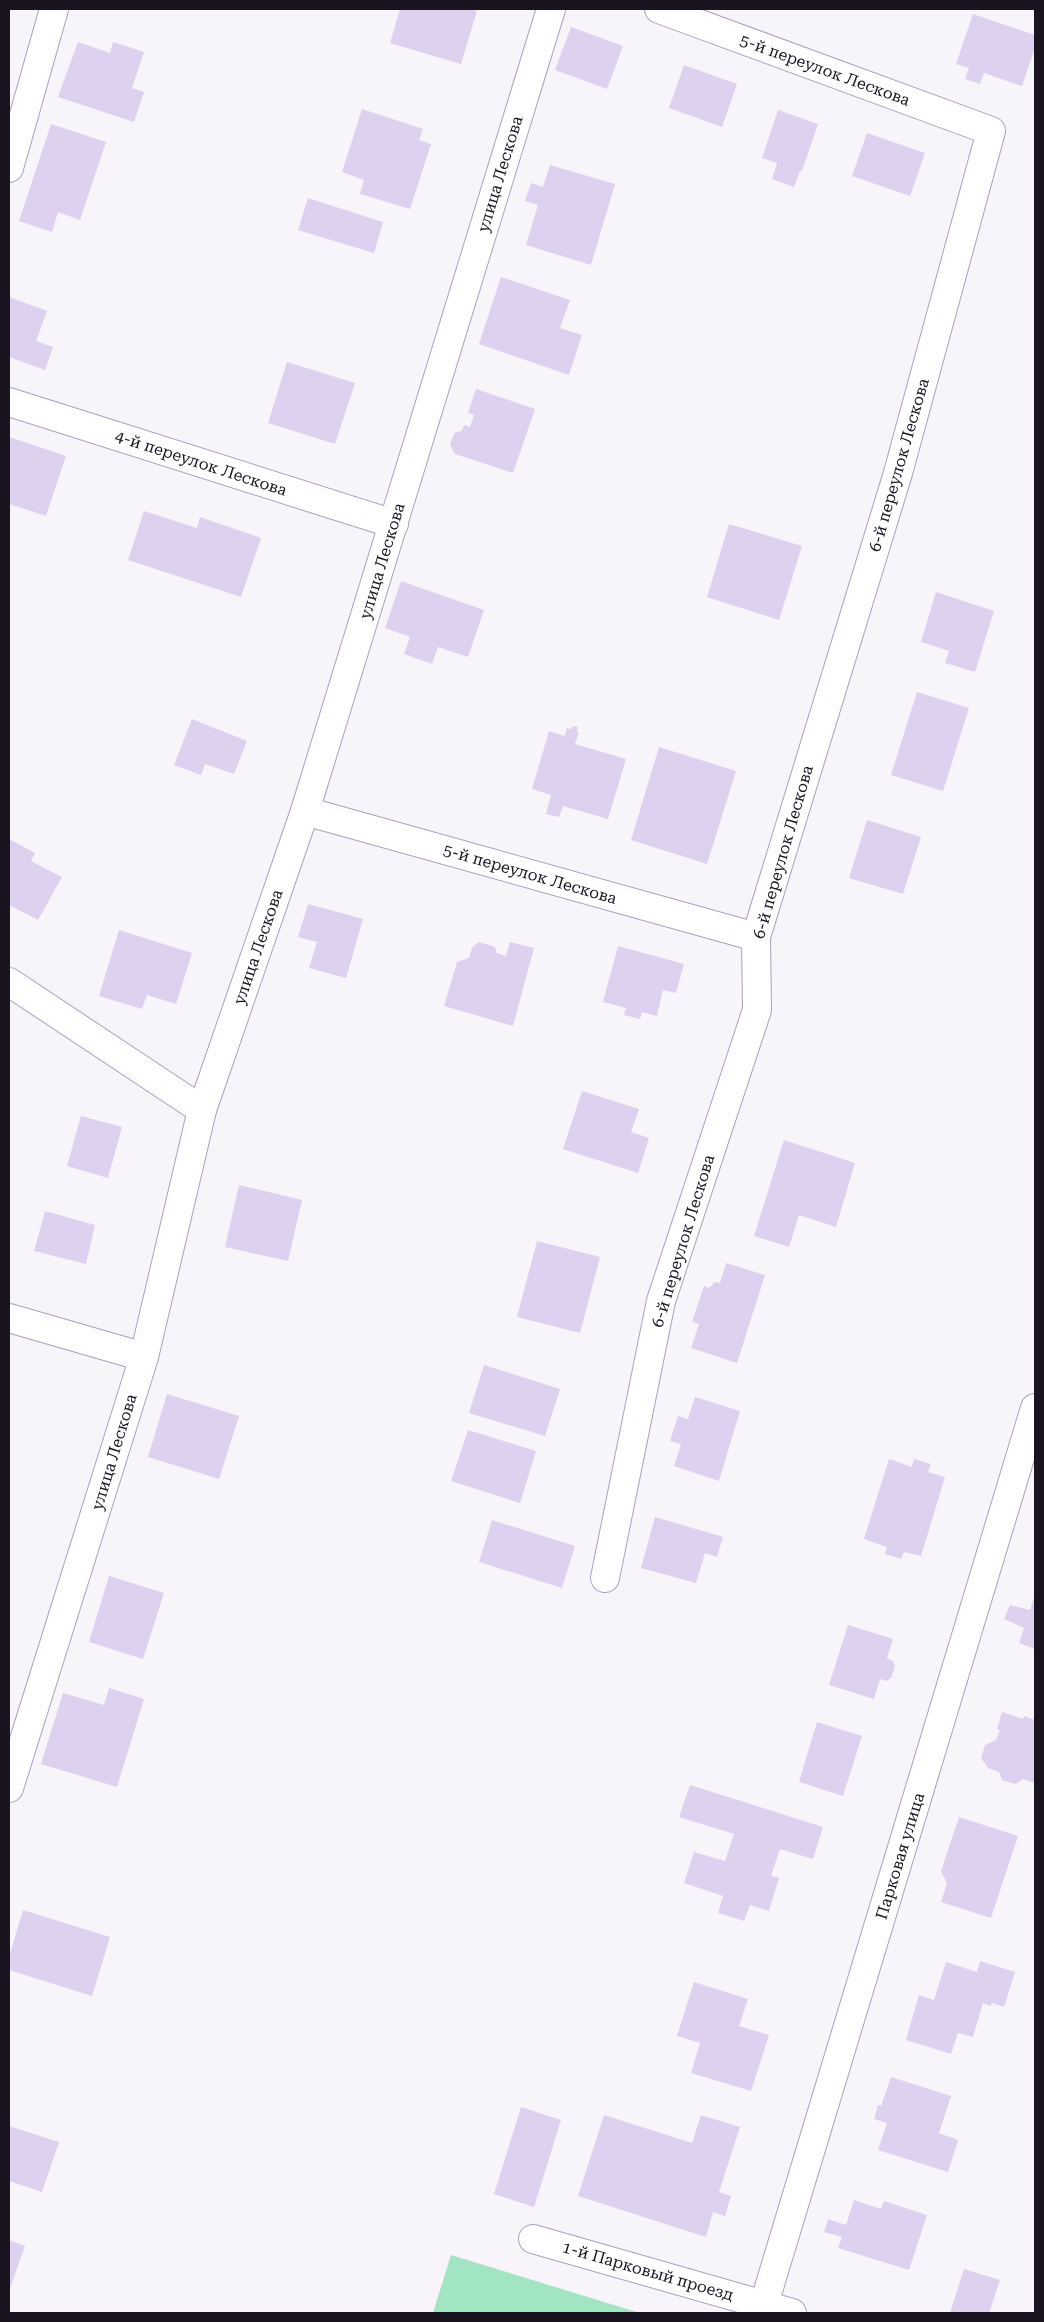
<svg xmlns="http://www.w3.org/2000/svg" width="1044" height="2322" font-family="'Roboto Serif',serif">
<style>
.green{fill:#a2e5c2}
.building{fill:#ded1ef}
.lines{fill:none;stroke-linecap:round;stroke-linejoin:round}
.street-casing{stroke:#aca0bd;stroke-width:30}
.street{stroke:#fff;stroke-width:28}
.labels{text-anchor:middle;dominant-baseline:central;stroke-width:4;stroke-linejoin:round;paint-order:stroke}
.street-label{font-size:16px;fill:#19141f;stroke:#fff}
</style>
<rect width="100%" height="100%" fill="#f7f4fa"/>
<path class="green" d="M451 2255 640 2313H433Z"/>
<g class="building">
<path d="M400 9H471L477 11 461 64 390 43Z"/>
<path d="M973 14 1035 35V48L1022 86 984 73 980 84 965 79 969 68 956 64Z"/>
<path d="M571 27 623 46 607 89 555 70Z"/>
<path d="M78 42 110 53 113 42 144 52 132 88 144 92 134 122 58 97Z"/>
<path d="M684 65 737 84 722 127 669 108Z"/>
<path d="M362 109 423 129 419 140 431 144 410 209 360 194 364 180 342 172Z"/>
<path d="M778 110 818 124 802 171H800L794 187 772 179 777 163 762 158Z"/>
<path d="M51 124 106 142 80 220 58 212 52 232 19 221Z"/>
<path d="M867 133 925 153 910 196 852 176Z"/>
<path d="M550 165 615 184 591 265 526 245 538 205 525 201 531 183 543 187Z"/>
<path d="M308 198 383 222 374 253 298 230Z"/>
<path d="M501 277 570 300 560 328 582 335 569 375 479 344Z"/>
<path d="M9 297 47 311 36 341 53 347 45 370 9 357Z"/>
<path d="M287 362 355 383 335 444 268 423Z"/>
<path d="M476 389 535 409 513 473 455 454 450 445 454 433 462 431 464 425 470 427 474 415 468 413Z"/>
<path d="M9 437 66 456 46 516 9 504Z"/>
<path d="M144 511 197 528 200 517 261 538 241 597 128 560Z"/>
<path d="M729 524 802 546 779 620 707 597Z"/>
<path d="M401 581 484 610 468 657 438 647 432 664 404 654 410 637 385 628Z"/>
<path d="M936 592 994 611 975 672 945 663 949 651 921 642Z"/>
<path d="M917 692 969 708 943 791 891 775Z"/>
<path d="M192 719 247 741 234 774 205 764 201 775 174 765Z"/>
<path d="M573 726 578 727 577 731 579 732 575 744 626 759 608 819 563 806 559 817 546 814 551 795 532 789 549 731 565 736 567 728 571 729Z"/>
<path d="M659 747 736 771 707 864 631 840Z"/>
<path d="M867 820 921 837 903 894 849 878Z"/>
<path d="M9 839 35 853 31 861 62 877 38 920 9 905Z"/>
<path d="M308 904 363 919 346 978 309 968 317 942 298 937Z"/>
<path d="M119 930 192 953 176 1004 147 995 142 1009 99 996Z"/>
<path d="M479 942 495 947 497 953 506 956 510 942 534 948 513 1026 444 1006 457 962 469 958 472 948Z"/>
<path d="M618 946 684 964 676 993 663 990 657 1016 642 1012 640 1019 624 1015 626 1008 603 1002Z"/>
<path d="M582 1091 639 1109 631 1132 649 1138 638 1173 563 1149Z"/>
<path d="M81 1116 122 1127 108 1178 67 1166Z"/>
<path d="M784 1140 855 1163 836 1227 799 1215 789 1247 754 1236Z"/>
<path d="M239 1185 302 1200 288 1261 225 1247Z"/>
<path d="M45 1211 95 1225 86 1264 34 1251Z"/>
<path d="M537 1241 600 1257 580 1333 517 1317Z"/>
<path d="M726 1263 765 1275 737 1363 691 1348 699 1324 692 1322 704 1286 709 1288 715 1282 720 1283Z"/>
<path d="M484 1365 560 1389 545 1436 469 1413Z"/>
<path d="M167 1394 239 1416 219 1479 148 1457Z"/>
<path d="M695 1397 740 1411 719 1481 674 1466 681 1444 670 1441 678 1416 688 1419Z"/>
<path d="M468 1430 536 1451 520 1503 451 1481Z"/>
<path d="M889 1459 912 1467 914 1459 931 1464 928 1472 945 1477 921 1556 904 1552 901 1559 885 1554 887 1547 864 1539Z"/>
<path d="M655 1517 723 1537 717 1557 705 1553 696 1583 641 1568Z"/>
<path d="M492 1520 575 1546 562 1588 479 1562Z"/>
<path d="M109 1576 164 1593 143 1659 89 1642Z"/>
<path d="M1035 1595V1649L1019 1643 1024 1628 1004 1619 1010 1605 1030 1610Z"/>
<path d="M848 1625 893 1639 887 1658 893 1661 895 1666 891 1678 886 1681 880 1679 874 1699 829 1685Z"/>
<path d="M109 1688 144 1699 117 1787 41 1764 63 1693 104 1705Z"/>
<path d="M1002 1712 1023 1719 1024 1716 1035 1720V1783L1023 1779 1015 1784 1002 1780 999 1772 988 1768 981 1758 985 1745 996 1740 1000 1730 997 1729Z"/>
<path d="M817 1722 862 1736 843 1796 799 1782Z"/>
<path d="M690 1785 823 1827 813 1859 780 1849 771 1876 779 1878 769 1911 750 1905 744 1921 718 1913 723 1896 684 1883 694 1852 725 1861 734 1834 679 1817Z"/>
<path d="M959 1817 1018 1836 991 1918 941 1902 947 1883 941 1871Z"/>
<path d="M23 1910 110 1937 92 1996 9 1970V1957Z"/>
<path d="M980 1961 1015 1972 1004 2007 992 2003 991 2006 983 2003 973 2037 958 2033 951 2054 906 2040 919 1995 934 2000 946 1962 977 1972Z"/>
<path d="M694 1982 748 1999 739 2026 769 2035 751 2091 691 2073 700 2043 677 2036Z"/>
<path d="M891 2077 951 2096 939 2133 958 2140 948 2172 878 2150 887 2123 874 2119 878 2105 881 2106Z"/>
<path d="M521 2107 561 2120 534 2207 494 2194Z"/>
<path d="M604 2115 692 2143 701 2115 740 2127 719 2192 731 2196 725 2216 713 2212 706 2237 578 2196Z"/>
<path d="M9 2126 59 2142 42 2192 9 2181Z"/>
<path d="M854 2200 881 2209 884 2201 927 2215 909 2270 838 2248 842 2237 824 2232 828 2219 846 2225Z"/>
<path d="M9 2240 25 2246 9 2291Z"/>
<path d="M964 2269 1000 2280 989 2313H950Z"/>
</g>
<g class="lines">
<g class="street-casing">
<g id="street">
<path d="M9 168 54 9"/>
<path d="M9 402 394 524"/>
<path d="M305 811 756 937"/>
<path d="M9 982 202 1110"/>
<path d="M9 1318 144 1357"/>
<path d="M605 1578 661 1301 757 1010 756 937 898 473 991 131 659 9"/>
<path d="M9 1788 144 1357 202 1110 305 811 551 9"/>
<path d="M533 2239 792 2313"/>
<path d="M764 2304 1035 1408"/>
</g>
</g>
<use href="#street" class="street"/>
</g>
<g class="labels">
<g class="street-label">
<text transform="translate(825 70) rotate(20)">5-й переулок Лескова</text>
<text transform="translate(500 174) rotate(-73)">улица Лескова</text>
<text transform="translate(201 463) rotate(18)">4-й переулок Лескова</text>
<text transform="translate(899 465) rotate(-74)">6-й переулок Лескова</text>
<text transform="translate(382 561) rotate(-73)">улица Лескова</text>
<text transform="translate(783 852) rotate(-74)">6-й переулок Лескова</text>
<text transform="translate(530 874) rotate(16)">5-й переулок Лескова</text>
<text transform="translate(258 947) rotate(-71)">улица Лескова</text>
<text transform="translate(683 1241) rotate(-73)">6-й переулок Лескова</text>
<text transform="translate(114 1452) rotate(-73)">улица Лескова</text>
<text transform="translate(900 1856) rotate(-73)">Парковая улица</text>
<text transform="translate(648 2271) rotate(16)">1-й Парковый проезд</text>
</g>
</g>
<rect width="1044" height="2322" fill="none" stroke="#19141f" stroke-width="20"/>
</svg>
